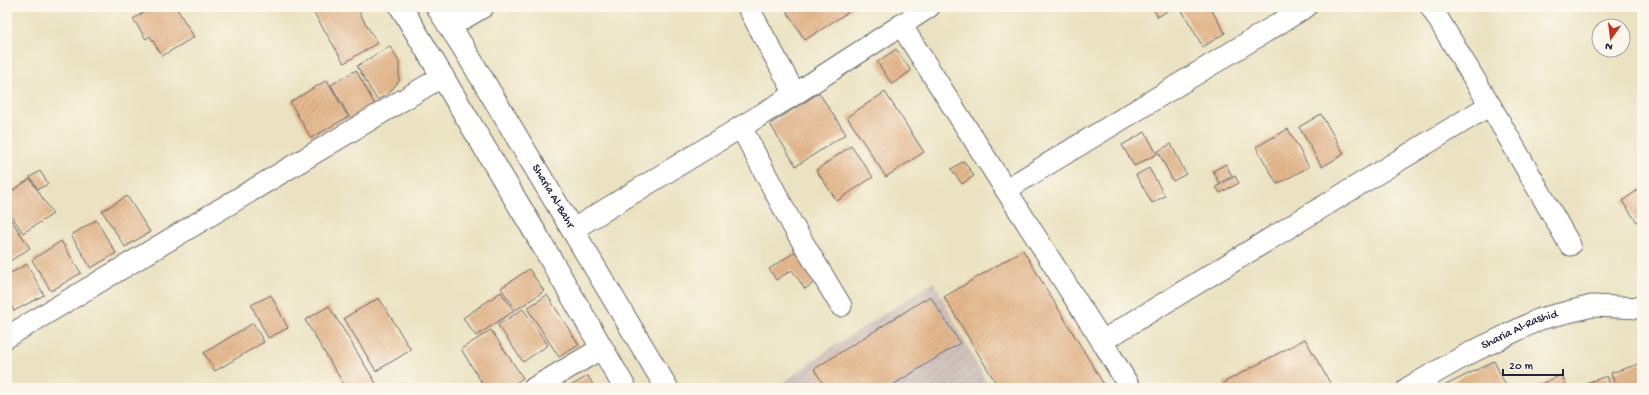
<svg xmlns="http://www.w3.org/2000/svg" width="1649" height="395" font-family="'Gochi Hand',sans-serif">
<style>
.industrial{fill:url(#industrial-furrows)}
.building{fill:url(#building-hatch)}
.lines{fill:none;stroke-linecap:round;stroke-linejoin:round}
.minor-casing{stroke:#68656a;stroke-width:23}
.major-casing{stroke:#68656a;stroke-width:24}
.minor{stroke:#fff;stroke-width:21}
.major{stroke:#fff;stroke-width:22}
.labels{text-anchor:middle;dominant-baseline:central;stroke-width:4;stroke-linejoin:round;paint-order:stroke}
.street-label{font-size:12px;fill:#22223b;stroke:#fbf7ec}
</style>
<defs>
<pattern id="industrial-furrows" width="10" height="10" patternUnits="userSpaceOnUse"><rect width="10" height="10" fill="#cec1ba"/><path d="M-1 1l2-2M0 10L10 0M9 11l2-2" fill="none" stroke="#b1a6a1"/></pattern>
<pattern id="building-hatch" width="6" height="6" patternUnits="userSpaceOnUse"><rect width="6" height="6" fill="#e5b88c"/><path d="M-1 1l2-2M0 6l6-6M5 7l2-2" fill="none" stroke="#c49e7a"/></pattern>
</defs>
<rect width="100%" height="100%" fill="#fbf7ec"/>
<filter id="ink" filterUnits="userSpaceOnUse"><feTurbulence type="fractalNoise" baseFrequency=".025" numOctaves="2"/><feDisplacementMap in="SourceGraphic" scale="8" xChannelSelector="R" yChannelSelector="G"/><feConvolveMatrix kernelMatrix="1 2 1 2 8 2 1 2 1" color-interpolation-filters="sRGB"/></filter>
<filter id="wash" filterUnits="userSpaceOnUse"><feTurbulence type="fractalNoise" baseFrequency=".012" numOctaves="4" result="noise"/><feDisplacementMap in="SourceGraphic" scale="16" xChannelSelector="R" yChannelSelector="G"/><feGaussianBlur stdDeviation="0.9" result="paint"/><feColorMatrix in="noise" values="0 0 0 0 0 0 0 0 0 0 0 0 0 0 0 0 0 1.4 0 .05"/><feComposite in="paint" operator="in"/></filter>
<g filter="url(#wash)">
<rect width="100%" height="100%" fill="#eae2c0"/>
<path class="industrial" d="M934 282 989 388H777L822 354Z"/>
<g id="blocks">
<g class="building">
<path d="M153 7H176L194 37 162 56 150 36 146 39 133 19Z"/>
<path d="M313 7H356L377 43 344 63 311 8Z"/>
<path d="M784 7H856L805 40Z"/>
<path d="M1152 7H1169L1170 9 1158 17Z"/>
<path d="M1180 7H1210L1225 33 1203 47Z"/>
<path d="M390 46 399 62V81L389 93 377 100 357 66Z"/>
<path d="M896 49 911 71 892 84 877 62Z"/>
<path d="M356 70 375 105 351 119 331 85Z"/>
<path d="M327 80 348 117 311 138 290 102Z"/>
<path d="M885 92 924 152 886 177 847 117Z"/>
<path d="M819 93 846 134 796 166 770 124Z"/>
<path d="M1321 114 1344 154 1322 167 1299 127Z"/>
<path d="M1288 129 1309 167 1277 184 1256 147Z"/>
<path d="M1145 132 1157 154 1134 166 1122 145Z"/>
<path d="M1171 144 1186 174 1173 181 1158 151Z"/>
<path d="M851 146 873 177 837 201 816 170Z"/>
<path d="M964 161 974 176 962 184 951 169Z"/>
<path d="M1226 164 1232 176 1219 183 1213 171Z"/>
<path d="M1149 168 1165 196 1152 203 1136 175Z"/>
<path d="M40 171 48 184 38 189 30 177Z"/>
<path d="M1235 176 1239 183 1220 193 1216 187Z"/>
<path d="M30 179 53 214 23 233 7 209V194Z"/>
<path d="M1642 187V229L1622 201Z"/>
<path d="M127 196 150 232 125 247 102 211Z"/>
<path d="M10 218 30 248 7 263V220Z"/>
<path d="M96 220 116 253 91 268 71 235Z"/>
<path d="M61 241 81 273 51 291 32 260Z"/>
<path d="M798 250 818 280 805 289 792 270 776 280 769 269Z"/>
<path d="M1023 250 1106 388H999L944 297Z"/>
<path d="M27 264 44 295 14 311 7 298V275Z"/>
<path d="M529 269 544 291 516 310 501 288Z"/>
<path d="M501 292 514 311 476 336 463 318Z"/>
<path d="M271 295 288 328 268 338 251 305Z"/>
<path d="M547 295 579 345 559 357 527 308Z"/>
<path d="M930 296 960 343 888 388H826L814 369Z"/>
<path d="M379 298 411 350 376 371 344 318Z"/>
<path d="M329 306 377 385 372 388H346L305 320Z"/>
<path d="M523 309 548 345 523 362 498 325Z"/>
<path d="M253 323 264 342 215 371 204 353Z"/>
<path d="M491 330 523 378 508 388H485L461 349Z"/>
<path d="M1305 339 1333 388H1226L1223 383Z"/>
<path d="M1494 361 1507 388H1440Z"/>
<path d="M1642 363V388H1616L1611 373Z"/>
<path d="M1562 375 1567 388H1531Z"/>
<path d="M588 376 595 388H567Z"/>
<path d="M1607 376 1611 388H1588L1586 383Z"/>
</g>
</g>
</g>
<g filter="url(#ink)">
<use href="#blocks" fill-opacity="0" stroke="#68656a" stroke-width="1"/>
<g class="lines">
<g class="minor-casing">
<g id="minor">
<path d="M748 7 795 94"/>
<path d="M1431 7 1490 105 1570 245"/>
<path d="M901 25 1102 341 1130 388"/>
<path d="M449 27 483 7"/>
<path d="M741 127 793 226 841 306"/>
<path d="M1007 189 1306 7"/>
<path d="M572 230 795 94 929 7"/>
<path d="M7 337 443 76"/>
<path d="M1102 341 1490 105"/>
<path d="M534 388 602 348"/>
<path id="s1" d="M1408 388 1468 354 1540 319 1592 306 1642 308"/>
</g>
</g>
<g class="major-casing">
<g id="major">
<path d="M401 7 536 234 625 388"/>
<path id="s2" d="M437 7 463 47 667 388"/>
</g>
</g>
<use href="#minor" class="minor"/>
<use href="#major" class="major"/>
</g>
</g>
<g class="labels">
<g class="street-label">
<text stroke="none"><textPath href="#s2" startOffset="222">Sharia Al-Bahr</textPath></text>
<text stroke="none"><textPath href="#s1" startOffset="126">Sharia Al-Rashid</textPath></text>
</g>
</g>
<rect width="1649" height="395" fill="none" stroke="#fbf7ec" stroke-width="24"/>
<g transform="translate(1611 38) rotate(194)"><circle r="19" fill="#fbf7ec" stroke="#a4a2a5"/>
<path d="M0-3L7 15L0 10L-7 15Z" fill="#c8321e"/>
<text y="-6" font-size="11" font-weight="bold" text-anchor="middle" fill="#22223b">N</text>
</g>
<path d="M1503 369v6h60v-6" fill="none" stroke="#22223b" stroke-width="2"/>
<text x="1509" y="369" font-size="12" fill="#22223b" stroke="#fbf7ec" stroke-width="3" paint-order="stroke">20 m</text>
</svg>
